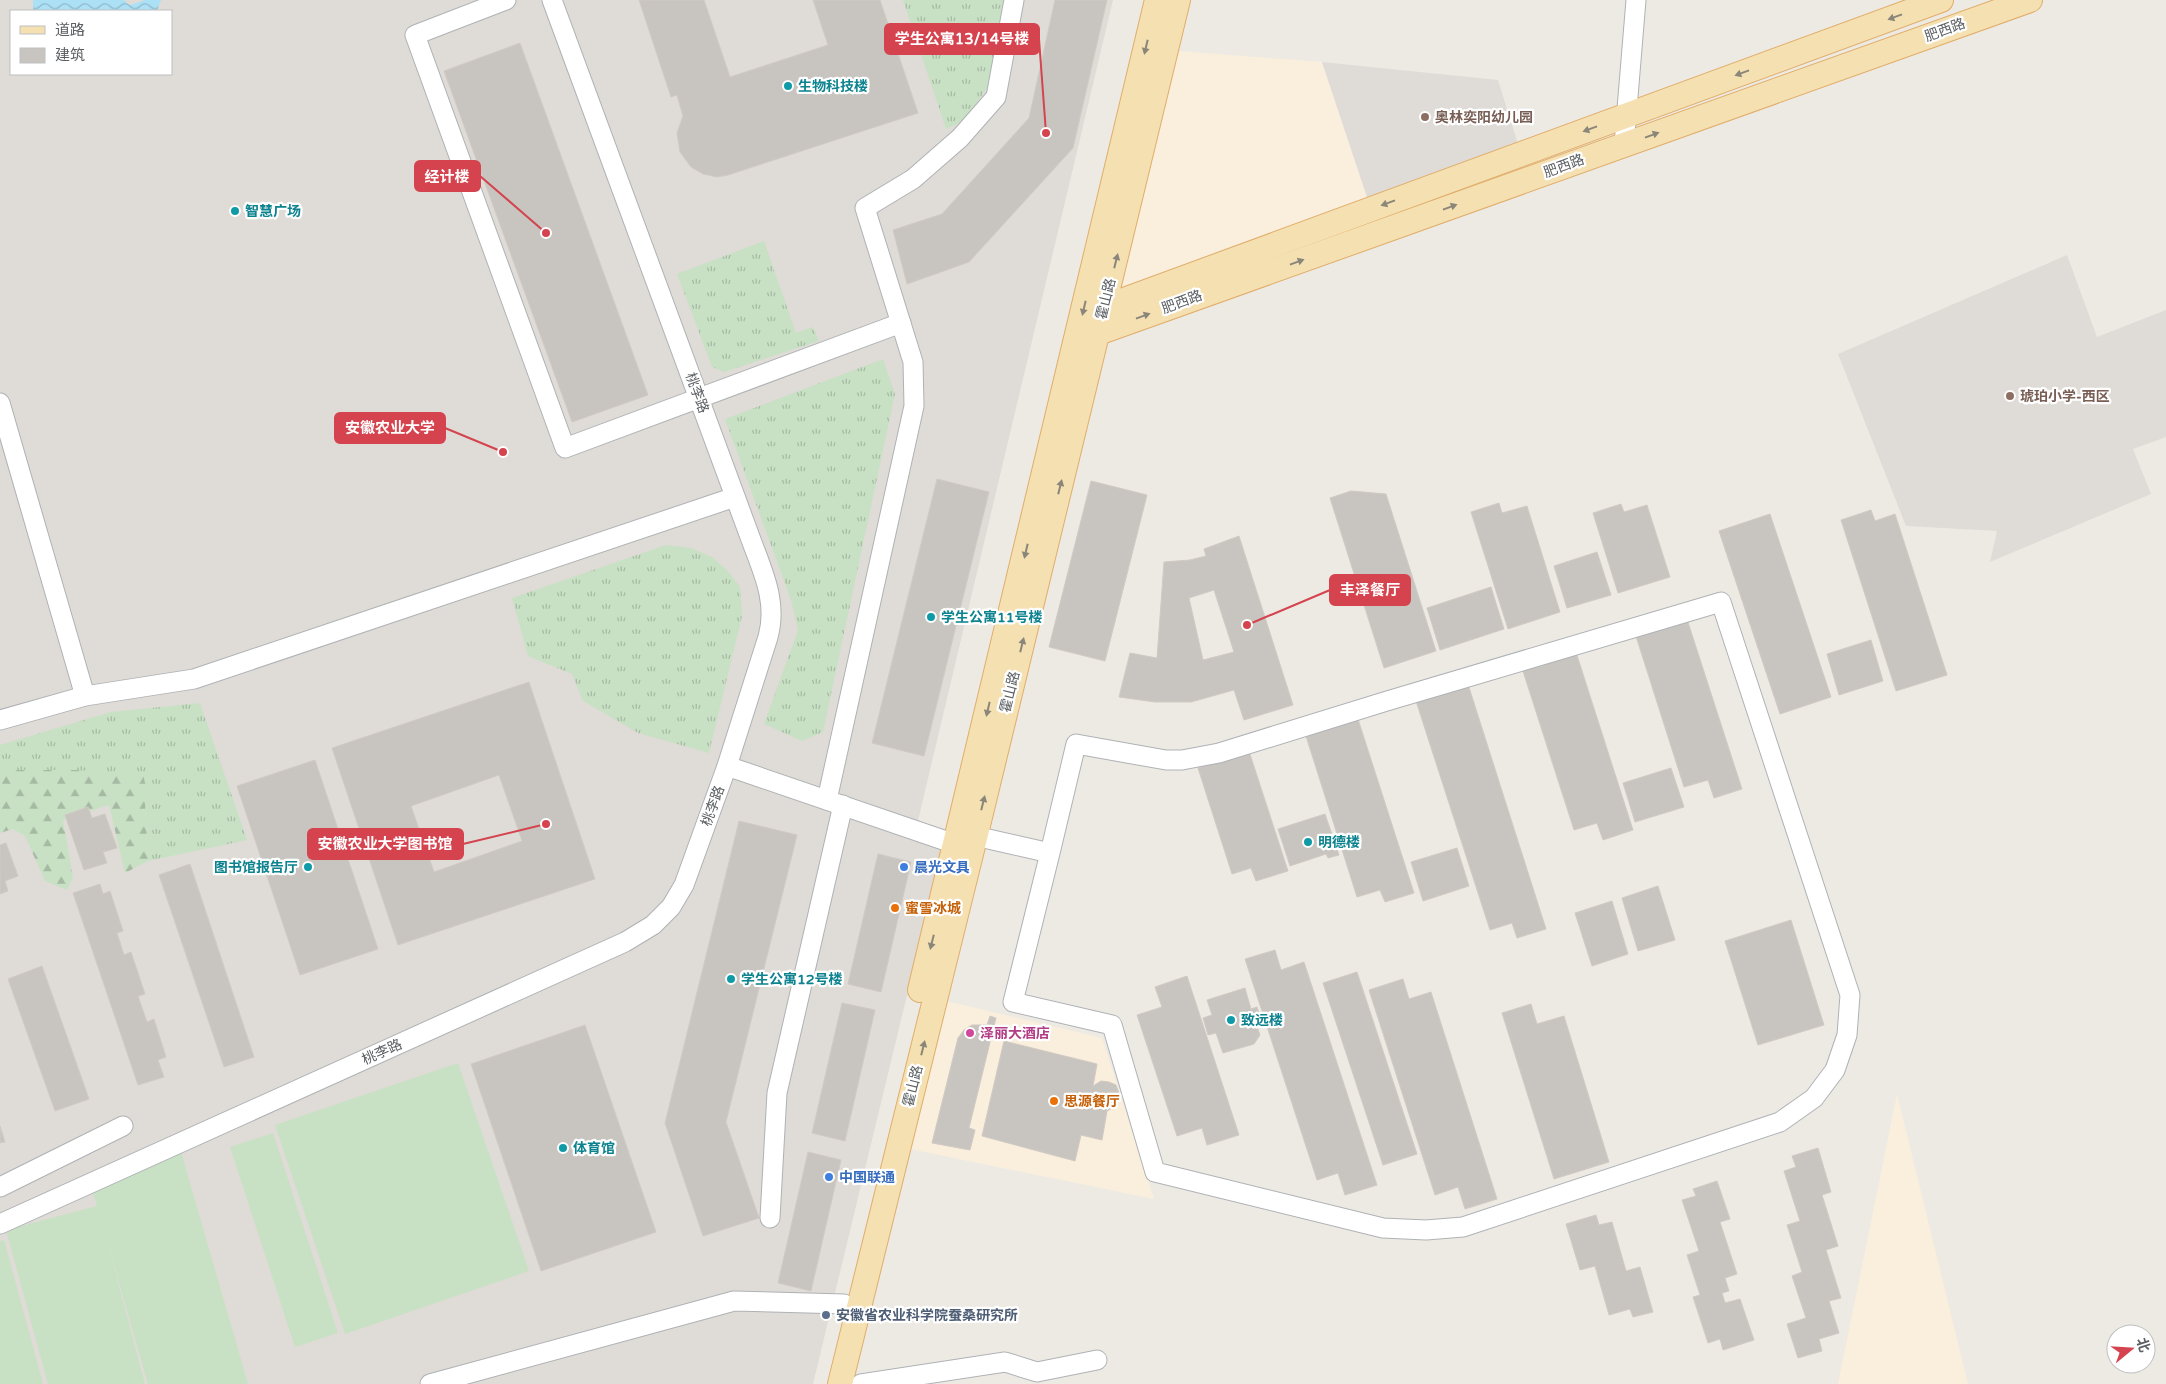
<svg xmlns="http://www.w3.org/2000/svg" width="2166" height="1384" font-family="'Varela Round','Noto Sans SC',sans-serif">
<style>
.commercial{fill:#faeedc}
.education{fill:#dfdbd6;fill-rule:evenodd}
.grass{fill:url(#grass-tufts)}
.forest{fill:url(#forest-firs)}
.pitch{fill:#c8e1c4}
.water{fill:url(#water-waves)}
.building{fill:#c8c5c1;stroke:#d1cac3;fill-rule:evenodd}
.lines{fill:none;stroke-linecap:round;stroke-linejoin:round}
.minor-casing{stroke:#afb2b5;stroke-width:21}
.major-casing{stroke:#e0ad6a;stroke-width:26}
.minor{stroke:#fff;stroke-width:19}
.major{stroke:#f5e0b1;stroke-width:24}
.oneway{fill:#8a867a}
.culture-dot{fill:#0f9aa8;stroke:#fff;stroke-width:2}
.education-dot{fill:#8d6e63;stroke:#fff;stroke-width:2}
.shop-dot{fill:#3f7fe0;stroke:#fff;stroke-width:2}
.food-dot{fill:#e8710a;stroke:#fff;stroke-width:2}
.hotel-dot{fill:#d1479c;stroke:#fff;stroke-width:2}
.service-dot{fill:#5c6f8a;stroke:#fff;stroke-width:2}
.labels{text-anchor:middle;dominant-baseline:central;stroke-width:4.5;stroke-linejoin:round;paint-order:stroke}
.street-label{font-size:14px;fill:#5c6063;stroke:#fff}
.culture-label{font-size:14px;font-weight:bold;fill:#0d838f;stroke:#fff;text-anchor:start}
.education-label{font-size:14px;font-weight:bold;fill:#785e54;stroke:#fff;text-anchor:start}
.shop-label{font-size:14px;font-weight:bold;fill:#366cbe;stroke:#fff;text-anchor:start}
.food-label{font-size:14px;font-weight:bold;fill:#c56008;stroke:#fff;text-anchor:start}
.hotel-label{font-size:14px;font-weight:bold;fill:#b23c85;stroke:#fff;text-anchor:start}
.service-label{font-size:14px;font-weight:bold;fill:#4e5e75;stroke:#fff;text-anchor:start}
.leader{fill:none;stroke:#d4434e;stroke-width:2}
.callout-dot{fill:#d4434e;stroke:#fff;stroke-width:2}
.callout{fill:#d4434e;stroke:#d4434e;stroke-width:2}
.callout-label{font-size:15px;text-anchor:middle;font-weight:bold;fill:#fff}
</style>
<defs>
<pattern id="grass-tufts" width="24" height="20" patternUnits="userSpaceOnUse" patternTransform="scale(1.25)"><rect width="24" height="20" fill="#c8e1c4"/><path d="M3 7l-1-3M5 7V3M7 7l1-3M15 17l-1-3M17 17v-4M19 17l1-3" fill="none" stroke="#a6baa3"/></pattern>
<pattern id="forest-firs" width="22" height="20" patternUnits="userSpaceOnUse" patternTransform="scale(1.25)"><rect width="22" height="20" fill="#c8e1c4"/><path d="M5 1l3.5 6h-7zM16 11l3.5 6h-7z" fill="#a6baa3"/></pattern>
<pattern id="water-waves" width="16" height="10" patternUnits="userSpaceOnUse" patternTransform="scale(1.25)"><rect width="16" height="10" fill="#ace0f5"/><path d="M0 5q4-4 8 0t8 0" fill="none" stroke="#8fb9ca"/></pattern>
</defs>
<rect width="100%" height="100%" fill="#edeae4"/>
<g class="commercial">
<path d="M1166 50 1322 62 1371 209 1105 307Z"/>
<path d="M946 1001 1102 1038 1154 1199 910 1149Z"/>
<path d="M1897 1094 1968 1384H1838Z"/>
</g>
<g class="education">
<path d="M0 0H1113L916 829 945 838 813 1384H0ZM11 11H171V74H11Z"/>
<path d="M1322 62 1498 80 1521 154 1371 209Z"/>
<path d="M2067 255 2097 337 2166 310V437L2133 449 2151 494 1990 562 1997 531 1906 526 1838 354Z"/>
</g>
<g class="grass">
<path d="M903 0H1007L999 71 964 121 946 129Z"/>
<path d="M764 241 796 333 813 327 819 341 724 372 712 367 677 274Z"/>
<path d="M883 359 895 394 827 713 823 732 802 741 764 724 798 630 791 600 725 419Z"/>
<path d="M666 545 691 548 712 557 727 570 740 587 742 616 709 753 638 733 583 701 572 674 528 656 512 598Z"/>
<path d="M200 703 247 840 148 861 145 803 148 794 74 770H0V745L111 712Z"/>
</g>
<path class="forest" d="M0 770H75L143 775 148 794 145 803 148 861 125 873 109 805 63 820 73 878 67 890 45 881 25 836 13 829 0 833Z"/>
<g class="pitch">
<path d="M458 1063 529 1271 345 1334 275 1125Z"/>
<path d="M273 1133 338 1333 295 1347 230 1147Z"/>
<path d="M181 1152 248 1384H148L107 1241 145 1384H48L6 1230 97 1206 89 1179Z"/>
<path d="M4 1240 43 1384H0V1241Z"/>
</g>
<path class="water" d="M33 0H124L130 5 145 0H161L157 11H33Z"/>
<g class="building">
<path d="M639 0H704L730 77 828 45 813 0H880L918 113 728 175 717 177 703 174 691 167 680 152 677 133 683 116 677 95 671 97Z"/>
<path d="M1055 0H1107L1073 148 969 262 907 284 893 230 942 214 1029 118Z"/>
<path d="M520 43 648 395 572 422 444 71Z"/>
<path d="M937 479 989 492 924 756 872 743Z"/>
<path d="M1091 481 1147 495 1105 661 1049 647Z"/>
<path d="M1351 491 1386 494 1436 651 1384 668 1330 498Z"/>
<path d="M1499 503 1502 513 1527 506 1560 612 1508 629 1471 512Z"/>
<path d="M1621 504 1624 512 1647 505 1670 577 1618 593 1593 513Z"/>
<path d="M1871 510 1875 521 1895 514 1947 675 1896 691 1841 520Z"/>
<path d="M1770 514 1831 697 1780 714 1719 531Z"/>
<path d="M1239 536 1293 705 1244 720 1234 690 1191 702H1155L1119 697 1130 653 1157 658 1164 562 1190 560 1206 556 1204 549ZM1214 590 1234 652 1203 660 1189 598Z"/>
<path d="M1597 552 1611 595 1567 608 1554 566Z"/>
<path d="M1491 587 1504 629 1440 650 1427 608Z"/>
<path d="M1685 613 1742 789 1714 798 1708 780 1684 787 1634 630Z"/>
<path d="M1871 640 1883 681 1839 695 1827 654Z"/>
<path d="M1575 649 1633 830 1603 840 1597 823 1574 830 1521 665Z"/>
<path d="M1467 681 1546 929 1517 938 1512 923 1490 930 1415 698Z"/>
<path d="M529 682 595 879 398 945 332 748ZM499 775 522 841 434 872 411 806Z"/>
<path d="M1357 716 1414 893 1385 902 1380 890 1357 897 1305 733Z"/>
<path d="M1249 751 1288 871 1256 881 1251 868 1232 874 1198 768Z"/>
<path d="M315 760 378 949 300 975 237 786Z"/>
<path d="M1671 768 1684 807 1635 822 1623 783Z"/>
<path d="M88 807 92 818 105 814 117 848 103 852 107 863 84 870 65 815Z"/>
<path d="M1325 814 1339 855 1328 858 1326 854 1290 866 1278 829Z"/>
<path d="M739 821 797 835 726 1122 759 1218 703 1236 665 1123Z"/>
<path d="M6 843 18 876 5 881 8 891 0 894V845Z"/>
<path d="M1457 848 1469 886 1423 901 1411 862Z"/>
<path d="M878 854 911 862 881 992 848 984Z"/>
<path d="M190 864 254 1057 224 1067 159 875Z"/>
<path d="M100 884 103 894 110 891 123 931 117 933 124 955 131 952 145 994 138 996 147 1022 154 1019 166 1057 158 1060 164 1077 138 1085 73 893Z"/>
<path d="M1658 886 1675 940 1638 951 1622 898Z"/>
<path d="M1612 901 1628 954 1592 966 1575 913Z"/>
<path d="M1791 920 1824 1025 1758 1045 1725 941Z"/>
<path d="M1275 950 1281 970 1304 962 1377 1185 1345 1195 1338 1173 1317 1180 1245 959Z"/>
<path d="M42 966 89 1099 55 1111 8 979Z"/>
<path d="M1357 972 1417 1154 1383 1165 1323 983Z"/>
<path d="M1187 976 1239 1135 1207 1145 1202 1128 1177 1136 1137 1015 1162 1007 1155 987Z"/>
<path d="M1403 979 1409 999 1431 992 1497 1199 1465 1209 1458 1187 1435 1195 1369 990Z"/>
<path d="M1245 988 1251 1009 1257 1007 1261 1019 1255 1021 1260 1035 1254 1044 1223 1053 1216 1033 1208 1035 1203 1018 1212 1015 1207 1000Z"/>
<path d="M842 1003 875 1010 845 1141 812 1133Z"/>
<path d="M1531 1004 1537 1024 1564 1016 1609 1162 1554 1179 1502 1013Z"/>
<path d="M990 1016 996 1018 969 1128 975 1130 970 1150 932 1143 958 1038 964 1030 972 1025H987Z"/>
<path d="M585 1025 656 1232 541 1271 471 1064Z"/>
<path d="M1004 1041 1097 1064 1093 1086 1101 1081 1109 1082 1116 1085 1120 1096 1116 1106 1107 1111 1102 1140 1081 1135 1075 1161 982 1136Z"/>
<path d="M0 1126 5 1142 0 1143Z"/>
<path d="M1818 1148 1831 1192 1822 1195 1838 1246 1826 1250 1841 1298 1829 1301 1839 1333 1819 1339 1822 1351 1798 1358 1787 1324 1806 1318 1792 1276 1802 1272 1787 1225 1800 1221 1784 1171 1796 1167 1792 1156Z"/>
<path d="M808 1152 841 1160 811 1291 778 1283Z"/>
<path d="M1717 1181 1730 1219 1720 1222 1737 1274 1725 1278 1729 1291 1722 1293 1725 1303 1740 1299 1754 1340 1723 1350 1720 1339 1708 1343 1693 1297 1700 1295 1687 1255 1699 1251 1682 1200 1696 1196 1693 1189Z"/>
<path d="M1596 1215 1599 1225 1612 1222 1626 1271 1640 1267 1653 1312 1633 1317 1630 1309 1609 1315 1595 1266 1580 1270 1566 1224Z"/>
</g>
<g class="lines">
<g class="minor-casing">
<g id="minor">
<path d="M506 0 415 35 565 448 901 323"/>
<path d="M1624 145 1636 0"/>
<path d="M0 403 85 696"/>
<path d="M0 720 85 696 194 679 735 497"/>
<path d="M727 766 955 844"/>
<path d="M827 800 914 406 913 362 865 208 913 179 960 138 996 97 1014 0"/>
<path d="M975 836 1050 853 1013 1002 1112 1025 1155 1172 1383 1228 1426 1230 1463 1227 1780 1122 1814 1098 1835 1070 1847 1035 1850 995 1721 602 1387 701 1219 753 1182 760H1166L1076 744 1050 853"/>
<path d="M0 1187 123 1126"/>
<path d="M770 1218 777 1093 843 805"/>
<path d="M0 1224 625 942 653 925 671 907 684 885 727 766 768 637C778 601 762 570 750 537L552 0"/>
<path d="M430 1384 734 1301 844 1304"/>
<path d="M861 1384 1005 1362 1037 1372 1097 1360"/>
</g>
</g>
<g class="major-casing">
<g id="major">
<path d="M1105 307 1941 0"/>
<path d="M1098 333 2030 0"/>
<path d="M920 990 1157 0"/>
<path d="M840 1384 972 850 1178 0"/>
</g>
</g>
<use href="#minor" class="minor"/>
<use href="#major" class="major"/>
</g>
<defs><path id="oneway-solid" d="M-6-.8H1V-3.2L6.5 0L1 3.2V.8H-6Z" transform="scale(1.25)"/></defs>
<g class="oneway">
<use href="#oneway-solid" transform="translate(1895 17) rotate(160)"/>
<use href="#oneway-solid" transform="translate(1146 47) rotate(103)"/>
<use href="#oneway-solid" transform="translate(1742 73) rotate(160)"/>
<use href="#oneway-solid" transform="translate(1590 129) rotate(160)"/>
<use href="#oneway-solid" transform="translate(1652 135) rotate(-20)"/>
<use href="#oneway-solid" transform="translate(1388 203) rotate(160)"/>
<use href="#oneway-solid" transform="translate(1450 207) rotate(-20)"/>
<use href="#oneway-solid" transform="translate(1116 261) rotate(-76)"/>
<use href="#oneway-solid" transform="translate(1297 262) rotate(-20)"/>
<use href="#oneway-solid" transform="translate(1084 308) rotate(103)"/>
<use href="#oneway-solid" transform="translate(1143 316) rotate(-20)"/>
<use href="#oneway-solid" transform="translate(1060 487) rotate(-76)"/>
<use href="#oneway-solid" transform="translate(1026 551) rotate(103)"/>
<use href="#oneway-solid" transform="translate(1022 645) rotate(-76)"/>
<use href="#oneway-solid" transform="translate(988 709) rotate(103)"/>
<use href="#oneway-solid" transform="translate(983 803) rotate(-76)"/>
<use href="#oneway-solid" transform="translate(932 942) rotate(104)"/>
<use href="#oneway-solid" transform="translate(923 1048) rotate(-76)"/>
</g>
<g class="culture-dot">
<circle cx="788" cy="86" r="5"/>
<circle cx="235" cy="211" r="5"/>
<circle cx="931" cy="617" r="5"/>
<circle cx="1308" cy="842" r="5"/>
<circle cx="308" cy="867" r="5"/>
<circle cx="731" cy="979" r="5"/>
<circle cx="1231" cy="1020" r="5"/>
<circle cx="563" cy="1148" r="5"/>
</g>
<g class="education-dot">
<circle cx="1425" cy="117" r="5"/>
<circle cx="2010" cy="396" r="5"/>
</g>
<g class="shop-dot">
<circle cx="904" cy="867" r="5"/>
<circle cx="829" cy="1177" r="5"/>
</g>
<g class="food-dot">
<circle cx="895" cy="908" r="5"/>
<circle cx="1054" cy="1101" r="5"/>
</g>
<circle class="hotel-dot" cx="970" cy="1033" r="5"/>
<circle class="service-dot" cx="826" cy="1315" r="5"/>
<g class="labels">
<g class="street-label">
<text transform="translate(1945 30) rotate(-20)">肥西路</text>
<text transform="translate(1564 166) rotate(-20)">肥西路</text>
<text transform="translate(1106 299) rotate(-76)">霍山路</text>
<text transform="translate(1182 302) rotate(-20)">肥西路</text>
<text transform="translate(697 393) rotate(70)">桃李路</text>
<text transform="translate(1010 692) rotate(-76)">霍山路</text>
<text transform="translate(713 806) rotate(-70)">桃李路</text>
<text transform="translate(382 1052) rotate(-24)">桃李路</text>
<text transform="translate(913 1086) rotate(-76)">霍山路</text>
</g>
<g class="culture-label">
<text x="798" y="86">生物科技楼</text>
<text x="245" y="211">智慧广场</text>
<text x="941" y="617">学生公寓11号楼</text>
<text x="1318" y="842">明德楼</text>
<text x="298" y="867" text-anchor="end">图书馆报告厅</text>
<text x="741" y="979">学生公寓12号楼</text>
<text x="1241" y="1020">致远楼</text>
<text x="573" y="1148">体育馆</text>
</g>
<g class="education-label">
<text x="1435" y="117">奥林奕阳幼儿园</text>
<text x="2020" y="396">琥珀小学-西区</text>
</g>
<g class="shop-label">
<text x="914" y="867">晨光文具</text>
<text x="839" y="1177">中国联通</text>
</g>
<g class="food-label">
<text x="905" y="908">蜜雪冰城</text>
<text x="1064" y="1101">思源餐厅</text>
</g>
<g class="hotel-label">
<text x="980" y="1033">泽丽大酒店</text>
</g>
<g class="service-label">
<text x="836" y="1315">安徽省农业科学院蚕桑研究所</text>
</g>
</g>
<path class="leader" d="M1046 133L1039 39M546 233L480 176M503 452L445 428M1247 625L1330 590M546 824L463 844"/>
<g class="callout-dot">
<circle cx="1046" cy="133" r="5"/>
<circle cx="546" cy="233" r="5"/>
<circle cx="503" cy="452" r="5"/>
<circle cx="1247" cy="625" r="5"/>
<circle cx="546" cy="824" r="5"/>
</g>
<g class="callout">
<rect x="885" y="24" width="154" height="30" rx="5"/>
<rect x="415" y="161" width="65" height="30" rx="5"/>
<rect x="335" y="413" width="110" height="30" rx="5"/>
<rect x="1330" y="575" width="80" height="30" rx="5"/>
<rect x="308" y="829" width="155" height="30" rx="5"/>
</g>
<g class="callout-label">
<text x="962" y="44">学生公寓13/14号楼</text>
<text x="447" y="182">经计楼</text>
<text x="390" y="433">安徽农业大学</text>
<text x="1370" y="595">丰泽餐厅</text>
<text x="385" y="849">安徽农业大学图书馆</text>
</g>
<rect x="10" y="10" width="162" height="65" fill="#ffffff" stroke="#bebfc1"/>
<rect x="20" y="26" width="25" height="8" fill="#f5e0b1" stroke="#bebfc1"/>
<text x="55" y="35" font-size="15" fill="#5c6063">道路</text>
<rect x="20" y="48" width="25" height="15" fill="#c8c5c1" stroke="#bebfc1"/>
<text x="55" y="60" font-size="15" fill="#5c6063">建筑</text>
<g transform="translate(2131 1349) rotate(72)"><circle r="24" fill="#ffffff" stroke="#bebfc1"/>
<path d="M0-4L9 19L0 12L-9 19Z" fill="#d4434e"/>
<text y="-8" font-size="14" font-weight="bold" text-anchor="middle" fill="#5c6063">北</text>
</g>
</svg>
